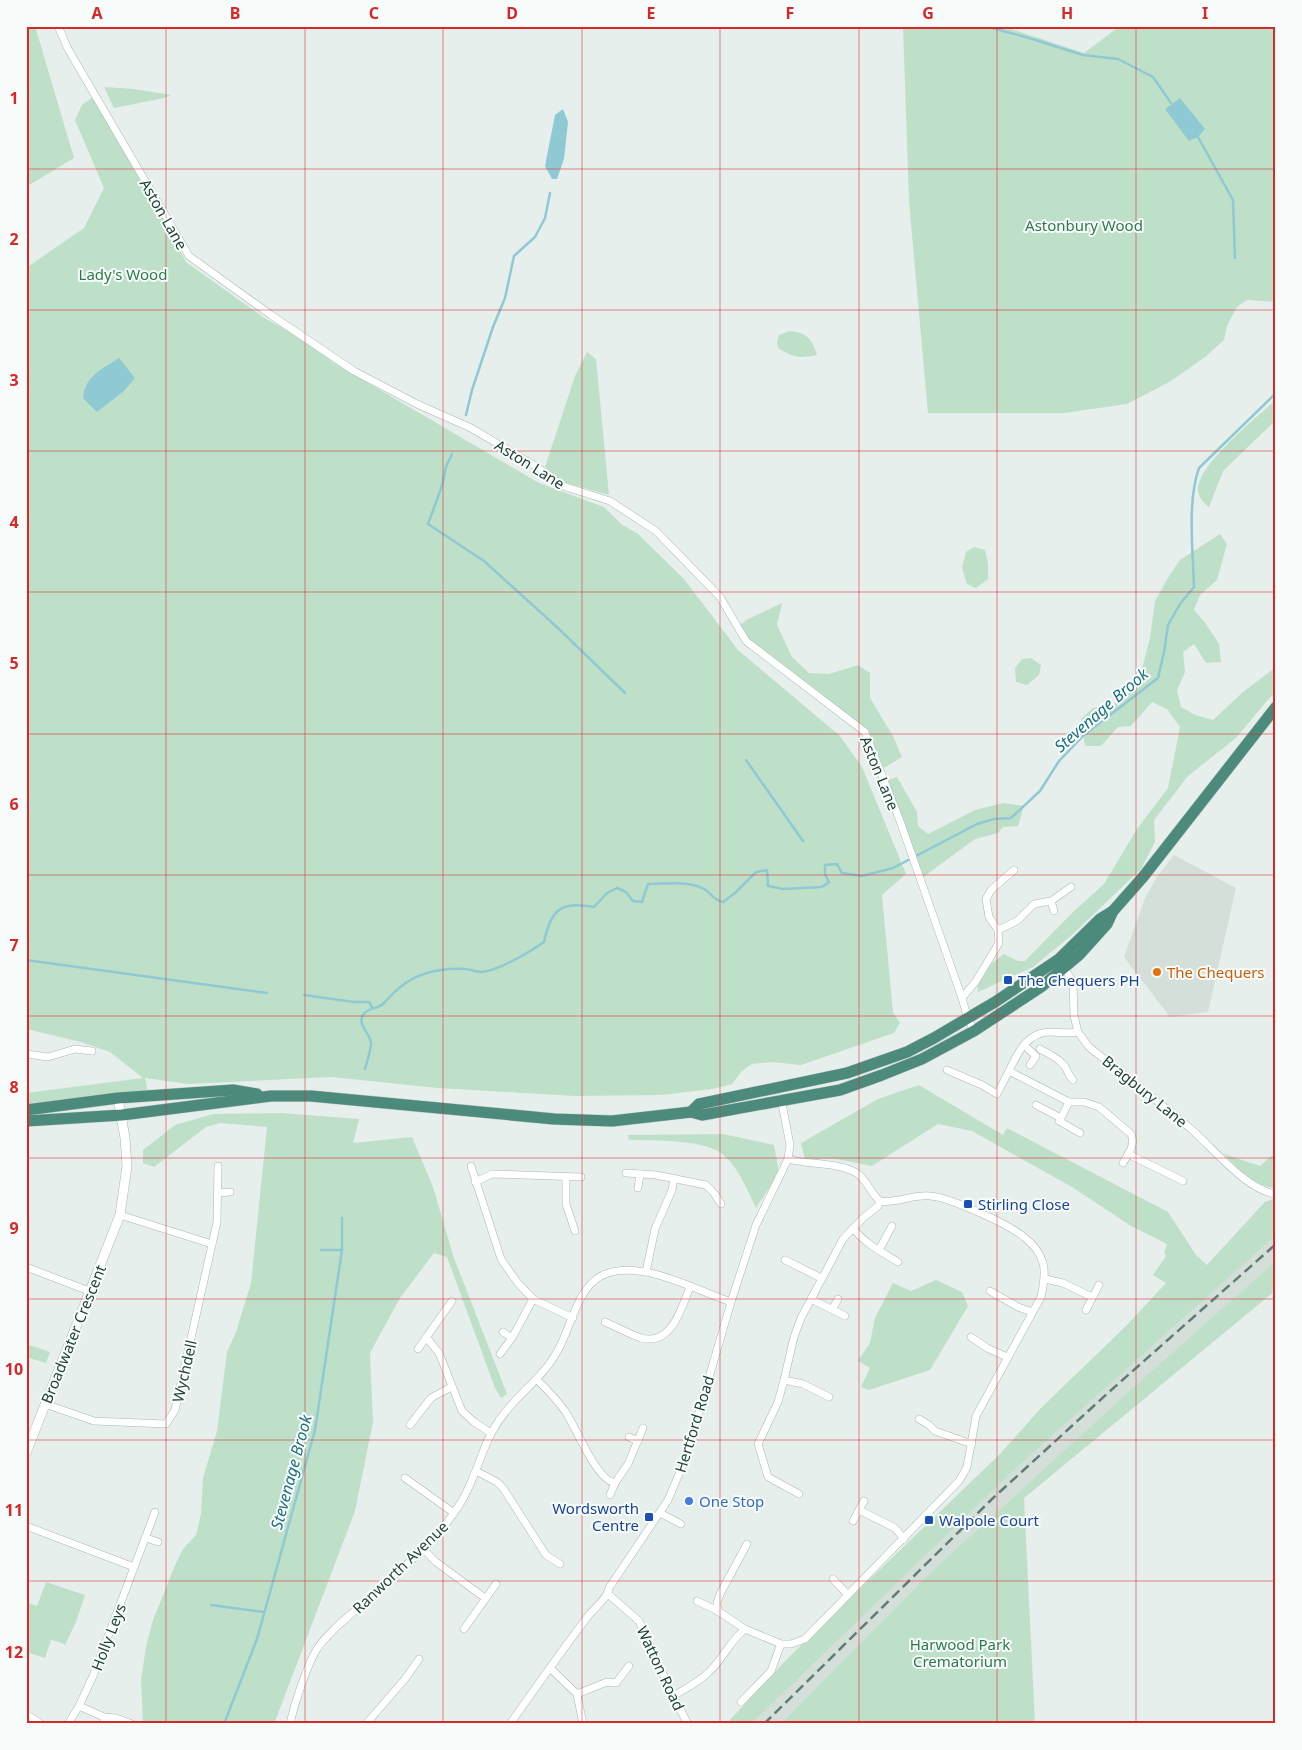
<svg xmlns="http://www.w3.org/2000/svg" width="1302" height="1750" font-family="'Noto Sans',sans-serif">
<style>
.built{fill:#d4dfda}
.green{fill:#bfe0c8}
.water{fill:#8ec9d4}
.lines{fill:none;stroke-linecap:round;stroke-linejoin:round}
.stream{stroke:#8ec9d4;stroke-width:2.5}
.minor-casing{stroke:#a8b8b2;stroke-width:8}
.tertiary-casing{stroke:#a8b8b2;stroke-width:10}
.trunk-casing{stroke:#c2cac8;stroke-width:12}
.minor{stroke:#fff;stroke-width:7}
.tertiary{stroke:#fff;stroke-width:9}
.trunk{stroke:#4c8a7c;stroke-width:11}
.rail{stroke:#5f7d75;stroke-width:2.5;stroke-dasharray:10 5;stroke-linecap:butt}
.grid{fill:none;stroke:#d62828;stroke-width:1;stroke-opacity:0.55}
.food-dot{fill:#e8710a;stroke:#f7fbf9;stroke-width:2}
.transit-dot{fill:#1a4fb4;stroke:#f7fbf9;stroke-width:2}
.shop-dot{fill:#3f7fe0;stroke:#f7fbf9;stroke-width:2}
.labels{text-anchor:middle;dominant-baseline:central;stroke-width:4;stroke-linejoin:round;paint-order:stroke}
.street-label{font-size:15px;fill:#24423a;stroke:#f7fbf9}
.park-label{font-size:15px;fill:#2d7a4b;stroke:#f7fbf9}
.food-label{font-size:15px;fill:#c56008;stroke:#f7fbf9;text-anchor:start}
.transit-label{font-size:15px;fill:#164399;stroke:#f7fbf9;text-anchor:start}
.shop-label{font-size:15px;fill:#366cbe;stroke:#f7fbf9;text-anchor:start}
.water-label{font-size:16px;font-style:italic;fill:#1c6f80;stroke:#f7fbf9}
.neatline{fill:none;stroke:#d62828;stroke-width:2}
.grid-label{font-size:16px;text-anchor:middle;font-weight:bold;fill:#d62828}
</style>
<rect width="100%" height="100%" fill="#e6efeb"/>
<g class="built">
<path d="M1174 855 1236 888 1208 1012 1170 1017 1124 957 1145 898 1157 877Z"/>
<path d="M1276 1198V1290L1024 1498 791 1724H742L1207 1265 1265 1202Z"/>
</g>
<g class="green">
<path d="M26 26H35L74 158 26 187Z"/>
<path d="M903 26H1002L1084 53 1120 26H1276V302L1247 300 1237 307 1227 326 1224 340 1205 357 1171 381 1127 404 1064 413H928L909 202Z"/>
<path d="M104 87 134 89 171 95 164 98 114 108Z"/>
<path d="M93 97 154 201 186 262 266 319 291 332 339 366 539 483 604 507 621 524 638 534 684 579 738 650 840 736 862 767 906 874 882 895 893 1012 900 1023 894 1033 801 1065 772 1062 752 1064 742 1071 732 1084 712 1089 661 1095 574 1096 438 1088 331 1077 188 1084 145 1078 148 1093 26 1107V1093L143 1078 110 1052 81 1042 26 1029V268L84 228 104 188 75 120 82 105Z"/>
<path d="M790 331C807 333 812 339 817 355 798 359 793 357 778 348L777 342 779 335Z"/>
<path d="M587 352 596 359 609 495 563 482 545 467 575 376Z"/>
<path d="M1276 400V420L1223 471 1209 507C1204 503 1199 498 1198 491 1196 466 1257 417 1276 400Z"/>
<path d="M1220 534 1227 544 1217 580 1200 595 1194 610 1206 624 1219 644 1221 662 1206 663 1194 644 1183 652 1185 672 1177 690 1181 707 1195 715 1213 720 1243 692 1276 667V692L1266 702 1236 738 1188 776 1154 820 1155 842 1141 869 1073 934 1033 967 978 992 977 980 984 969 1004 954 1018 961H1025L1072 913 1104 884 1137 829 1168 788 1180 727 1167 709 1152 702 1131 726 1118 727 1101 746H1085L1081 719 1093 708 1111 707 1132 687 1143 665 1150 638 1155 601 1169 576 1180 560Z"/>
<path d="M974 547 985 550 988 564V579L976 588 967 584 962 568 966 552Z"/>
<path d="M782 603 777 625 792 657 809 673 829 674 858 665 870 673V698L893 736 902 757 884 768 866 732 747 639 738 626 748 619Z"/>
<path d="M1031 658 1041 665 1039 675 1027 685 1016 682 1015 668 1022 659Z"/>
<path d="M897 777 917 812 918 826 928 834 975 810 1003 803 1024 806 1018 826 1003 827 998 833 975 839 922 878 886 781Z"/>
<path d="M919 1085 1003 1135 1007 1128 1168 1212 1196 1255 1207 1265 1265 1202 1276 1198V1235L1016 1468 751 1724H726L789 1657 1000 1454 1041 1408 1127 1325 1166 1283 1153 1275 1166 1256 1164 1253 1167 1244 1131 1226 1072 1187 972 1131 938 1124 872 1166 836 1159H805L801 1143 878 1099Z"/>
<path d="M281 1113 359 1119 353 1143 412 1137 433 1187 454 1258 507 1394 501 1398 495 1388 447 1257 434 1253 400 1298 370 1353 373 1422 355 1511 274 1724H143L141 1680 146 1647 153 1620 176 1563 183 1549 196 1535 201 1514 203 1478 217 1431 227 1352 236 1332 251 1283 267 1127 220 1123 206 1127 154 1167 143 1163V1150L175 1125 213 1114Z"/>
<path d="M723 1134 774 1145 779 1173 756 1208C748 1191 740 1172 727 1158 710 1138 653 1141 629 1140L628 1135Z"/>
<path d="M1276 1152V1188C1254 1187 1239 1169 1224 1154L1260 1166Z"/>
<path d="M1276 1261V1290L1024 1498 1035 1724H781L927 1576 1135 1386Z"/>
<path d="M936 1280 962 1292 968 1306 930 1370 869 1390 861 1387 870 1368 858 1361 870 1343 875 1318 893 1283 911 1291Z"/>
<path d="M26 1344 50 1352 46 1363 26 1357Z"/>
<path d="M46 1582 85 1595 76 1622 65 1645 62 1643 51 1640 45 1658 26 1652V1602L37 1606Z"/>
</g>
<g class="water">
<path d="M1180 98 1205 129 1198 137 1189 141 1165 109Z"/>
<path d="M563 109 568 122 564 159 557 179H552L545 166 555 115Z"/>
<path d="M119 358 135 378 124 391 97 412 83 398C85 376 102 369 119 358Z"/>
</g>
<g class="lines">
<g class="stream">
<path d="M985 26 1029 38 1083 55 1118 59 1153 77 1171 103"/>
<path d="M1198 137 1233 200 1235 258"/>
<path d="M466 415 472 390 493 327 505 298 514 256 535 237 545 218 550 193"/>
<path d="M452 454 446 467 442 486 428 524 484 561 559 629 625 693"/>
<path d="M746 760 803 841"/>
<path d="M26 960 267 993"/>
<path d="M304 995 354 1002H369L372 1007"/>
<path d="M365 1069C367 1061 371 1050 371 1043 370 1033 357 1025 363 1015 368 1007 378 1009 383 1004 388 999 393 993 399 988 417 973 441 968 464 969 470 969 476 972 482 972 499 970 530 952 544 942 551 909 561 901 594 907L607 893 617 888 626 892 633 901 642 902 648 884C665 884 688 880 704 889 713 894 711 899 723 902L735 893 756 872 767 870 768 886 783 889 822 887 829 882 825 874V865L837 864 842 873 862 876 893 868 977 824 994 819 1011 818 1040 791 1059 761 1084 735 1158 678 1164 652 1168 625 1180 604 1194 587C1193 552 1187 501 1199 468L1276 393"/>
<path d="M321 1250H342"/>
<path d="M211 1605 264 1612"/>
<path d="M224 1724 257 1639 315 1430 342 1250V1218"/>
</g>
<g class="minor-casing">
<g id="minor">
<path d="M58 26 68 49 189 256 271 315 354 371 417 404 471 428 537 467 563 486 610 501 656 531 720 597 746 641 865 732 900 821 962 998 968 1019 974 1031"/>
<path d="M1051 901 1054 911"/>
<path d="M998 930 989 917 986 899 991 890 1014 870"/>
<path d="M1062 965 1073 982 1074 1016 1078 1032 1089 1047C1123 1074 1158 1101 1191 1129 1213 1148 1247 1191 1276 1194"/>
<path d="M962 998 976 981 999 943 998 930 1017 921 1034 904 1051 901 1071 887"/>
<path d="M1078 1032C1068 1034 1060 1032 1050 1032 1027 1032 1017 1054 1009 1071L1069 1102H1084L1099 1107 1131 1134C1136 1145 1128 1154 1123 1163"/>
<path d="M1024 1045 1036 1056 1030 1065"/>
<path d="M1040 1049C1047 1053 1056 1057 1062 1063 1068 1068 1066 1073 1073 1080"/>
<path d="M26 1054 48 1057 75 1049 92 1051"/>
<path d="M947 1070 982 1085 997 1094 1009 1071"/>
<path d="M1036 1105 1061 1118 1069 1102"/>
<path d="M1061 1118 1059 1121 1080 1133"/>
<path d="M1128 1154 1183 1181"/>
<path d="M471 1166 501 1259 517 1282 533 1299 573 1318"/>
<path d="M626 1173 656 1175 706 1185 714 1193 721 1204"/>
<path d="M566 1177V1204L575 1231"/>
<path d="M475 1182 492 1174 581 1177"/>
<path d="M638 1188 640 1174"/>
<path d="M218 1193 230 1192"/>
<path d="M120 1215 212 1244"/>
<path d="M853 1228C865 1244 882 1252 898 1262"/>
<path d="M879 1250 892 1226"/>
<path d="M785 1260 821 1278"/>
<path d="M26 1267 89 1291"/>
<path d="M646 1272 655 1229 672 1190 674 1178"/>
<path d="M1045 1279 1063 1283 1092 1297"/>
<path d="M990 1291 1018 1307 1032 1312"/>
<path d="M811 1299 845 1316"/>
<path d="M833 1308 838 1299"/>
<path d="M1086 1310 1099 1285"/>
<path d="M605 1322C617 1327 629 1334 641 1338 672 1346 681 1309 690 1287"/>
<path d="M503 1332 512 1338"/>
<path d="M426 1337 439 1353 462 1411 474 1422 491 1433"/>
<path d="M971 1337 987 1348 1007 1357"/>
<path d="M418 1349 452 1301"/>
<path d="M500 1354 512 1338 533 1299"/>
<path d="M536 1379C547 1389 556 1399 565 1411 576 1427 596 1480 615 1483L628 1464 643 1428"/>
<path d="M784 1380 803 1384 829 1397"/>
<path d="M45 1404 94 1421 166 1424 175 1410 217 1222 218 1166"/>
<path d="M919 1419 929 1425 935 1431 972 1444"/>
<path d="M410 1425 431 1398 451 1387"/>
<path d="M629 1437 638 1441"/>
<path d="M476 1471 497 1482 503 1488 546 1555 560 1564"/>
<path d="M405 1478 454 1513"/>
<path d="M799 1494 768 1477 758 1444 778 1402 784 1380 794 1337 801 1318 843 1239 863 1218 878 1206 880 1201"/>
<path d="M610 1495 615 1483"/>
<path d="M859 1510 895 1528 904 1539"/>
<path d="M660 1513 681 1524"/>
<path d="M853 1521 864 1501"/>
<path d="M26 1526 134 1567"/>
<path d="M146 1538 158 1542"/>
<path d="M423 1549 436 1562 485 1598"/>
<path d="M833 1579 848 1595"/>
<path d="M608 1594 639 1621 673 1696 688 1724"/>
<path d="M697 1601 718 1611 745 1629"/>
<path d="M718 1611 717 1603 720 1594 747 1544"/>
<path d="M464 1629 496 1584"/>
<path d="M550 1668 577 1694 583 1724"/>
<path d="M577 1694 607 1682 616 1683 629 1666"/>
<path d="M673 1696C685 1689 699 1682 709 1672 723 1659 730 1641 745 1629L781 1644H791L805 1639 959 1481 967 1467 976 1416 1041 1297C1043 1286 1046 1274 1043 1263 1040 1253 1033 1244 1025 1238 1011 1225 949 1197 930 1196 914 1194 894 1204 880 1201 871 1194 868 1182 858 1174 841 1162 808 1165 788 1159"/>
<path d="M741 1702 771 1671 781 1644"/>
<path d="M79 1706 104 1717 105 1724"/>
<path d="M26 1714 41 1724"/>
<path d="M104 1717 116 1718 132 1724"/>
<path d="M68 1724 79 1706 93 1676 155 1512"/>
<path d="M290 1724C294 1705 307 1665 317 1649 327 1634 343 1621 357 1609 391 1577 432 1547 458 1507 474 1484 479 1456 492 1432 510 1398 542 1381 558 1350 571 1327 577 1289 601 1276 638 1257 695 1290 731 1302"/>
<path d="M366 1724 405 1679 419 1659"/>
<path d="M510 1724C536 1687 562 1650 589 1615 596 1606 608 1598 609 1588L668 1500 685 1460 731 1302 756 1225 788 1159 790 1145 781 1098"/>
</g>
</g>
<g class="tertiary-casing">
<path id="tertiary" d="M26 1453 120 1215 127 1166 125 1138 118 1098"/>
</g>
<g class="trunk-casing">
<g id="trunk">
<path d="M26 1110 118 1098 233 1090 257 1094"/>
<path d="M691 1112 699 1104 847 1073 907 1052 934 1038 995 1002 1059 959 1100 919 1113 911"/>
<path d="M26 1121 122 1115 271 1096H311L554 1119 612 1121 691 1112 702 1115 840 1090 882 1075 922 1059 974 1031 1041 987 1079 955 1107 924 1113 911 1143 877 1276 707"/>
</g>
</g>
<use href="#minor" class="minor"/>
<use href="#tertiary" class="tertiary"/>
<use href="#trunk" class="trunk"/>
<path class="rail" d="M764 1724 992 1499 1109 1392 1276 1244"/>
</g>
<path class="grid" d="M166 26V1724M305 26V1724M443 26V1724M582 26V1724M720 26V1724M859 26V1724M997 26V1724M1136 26V1724M26 169H1276M26 310H1276M26 451H1276M26 592H1276M26 734H1276M26 875H1276M26 1016H1276M26 1158H1276M26 1299H1276M26 1440H1276M26 1581H1276"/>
<circle class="food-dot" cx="1157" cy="972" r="5"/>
<g class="transit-dot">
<rect x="1003" y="975" width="10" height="10" rx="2.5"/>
<rect x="963" y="1199" width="10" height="10" rx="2.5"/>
<rect x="644" y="1512" width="10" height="10" rx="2.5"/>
<rect x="924" y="1515" width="10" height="10" rx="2.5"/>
</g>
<circle class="shop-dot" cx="689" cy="1501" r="5"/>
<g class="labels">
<g class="street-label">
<text transform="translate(164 214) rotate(60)">Aston Lane</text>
<text transform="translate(530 464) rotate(32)">Aston Lane</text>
<text transform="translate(880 773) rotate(68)">Aston Lane</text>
<text transform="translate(1145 1091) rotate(39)">Bragbury Lane</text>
<text transform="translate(73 1334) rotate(-68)">Broadwater Crescent</text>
<text transform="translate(184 1371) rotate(-77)">Wychdell</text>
<text transform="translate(694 1424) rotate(-73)">Hertford Road</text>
<text transform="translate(400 1567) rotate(-44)">Ranworth Avenue</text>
<text transform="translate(108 1637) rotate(-69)">Holly Leys</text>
<text transform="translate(661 1668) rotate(65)">Watton Road</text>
</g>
<g class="park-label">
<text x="1084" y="225">Astonbury Wood</text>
<text x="123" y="274">Lady's Wood</text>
<text x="960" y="1644">Harwood Park<tspan x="960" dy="17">Crematorium</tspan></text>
</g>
<g class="food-label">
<text x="1167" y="972">The Chequers</text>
</g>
<g class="transit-label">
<text x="1018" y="980">The Chequers PH</text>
<text x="978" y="1204">Stirling Close</text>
<text x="639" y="1508" text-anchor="end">Wordsworth<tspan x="639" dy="17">Centre</tspan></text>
<text x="939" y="1520">Walpole Court</text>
</g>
<g class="shop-label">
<text x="699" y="1501">One Stop</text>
</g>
<g class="water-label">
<text transform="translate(1101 710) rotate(-41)">Stevenage Brook</text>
<text transform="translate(291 1472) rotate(-75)">Stevenage Brook</text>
</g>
</g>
<rect width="1302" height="1750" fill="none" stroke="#f7fbf9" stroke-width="55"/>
<rect x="28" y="28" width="1246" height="1694" class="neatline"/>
<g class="grid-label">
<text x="97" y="19">A</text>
<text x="235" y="19">B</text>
<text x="374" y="19">C</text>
<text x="512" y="19">D</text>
<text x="651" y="19">E</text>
<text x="790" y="19">F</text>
<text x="928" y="19">G</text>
<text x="1067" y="19">H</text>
<text x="1205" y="19">I</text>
<text x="14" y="104">1</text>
<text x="14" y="245">2</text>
<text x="14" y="386">3</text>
<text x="14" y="528">4</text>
<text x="14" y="669">5</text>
<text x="14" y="810">6</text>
<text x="14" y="951">7</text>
<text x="14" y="1093">8</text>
<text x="14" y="1234">9</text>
<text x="14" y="1375">10</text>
<text x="14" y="1516">11</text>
<text x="14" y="1658">12</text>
</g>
</svg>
